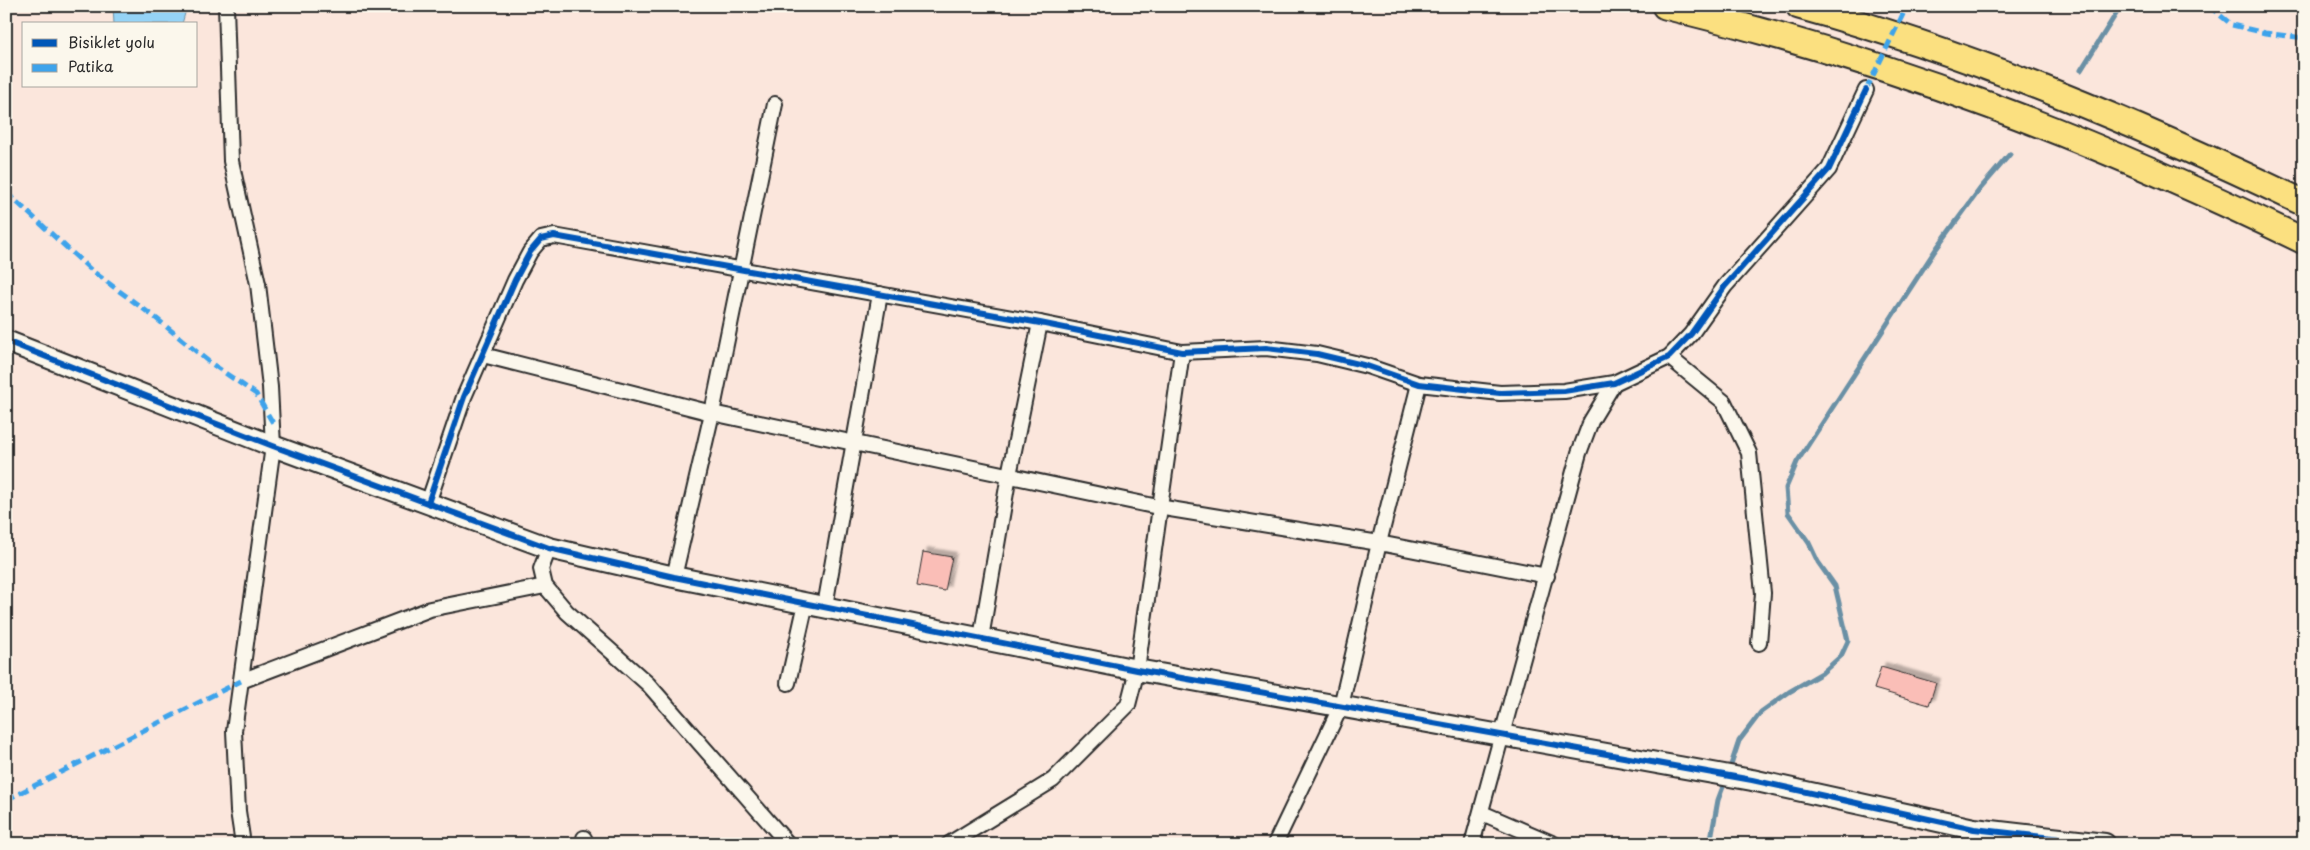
<svg xmlns="http://www.w3.org/2000/svg" width="2310" height="850" font-family="'Playpen Sans',sans-serif">
<style>
.water{fill:#95d3f6;stroke:#6b90a5}
.lines{fill:none;stroke-linecap:round;stroke-linejoin:round}
.stream{stroke:#6b90a5;stroke-width:5}
.building{fill:#fabeb7;stroke:#2b2b2b;filter:url(#shadow)}
.street-casing{stroke:#2b2b2b;stroke-width:18}
.secondary-casing{stroke:#2b2b2b;stroke-width:24}
.highway-casing{stroke:#2b2b2b;stroke-width:29}
.street{stroke:#fbf7ec;stroke-width:14}
.secondary{stroke:#fbf7ec;stroke-width:20}
.highway{stroke:#fbe080;stroke-width:25}
.quiet{stroke:#3ea3eb;stroke-width:5;stroke-dasharray:10 5;stroke-linecap:butt}
.cycleway-casing{stroke:#fbf7ec;stroke-width:9}
.cycleway{stroke:#0057b8;stroke-width:6}
</style>
<defs>
<filter id="shadow"><feDropShadow dx="4.5" dy="-4.5" stdDeviation="1" flood-color="#0004"/></filter>
</defs>
<rect width="100%" height="100%" fill="#fbe6dc"/>
<filter id="ink" filterUnits="userSpaceOnUse"><feTurbulence type="fractalNoise" baseFrequency=".02" numOctaves="2"/><feDisplacementMap in="SourceGraphic" scale="10" xChannelSelector="R" yChannelSelector="G"/><feConvolveMatrix kernelMatrix="1 2 1 2 8 2 1 2 1" color-interpolation-filters="sRGB"/></filter>
<g filter="url(#ink)">
<path class="water" d="M113 6H187L182 24H114Z"/>
<g class="lines">
<g class="stream">
<path d="M2081 70 2121 6"/>
<path d="M1729 771 1739 741 1761 712 1789 692 1822 673 1841 656 1848 641 1835 586 1818 562 1809 543 1788 513 1786 488 1797 462 1936 249 1980 189 2010 154"/>
<path d="M1710 844 1718 800 1726 779"/>
</g>
</g>
<g class="building">
<path d="M923 552 952 557 945 591 917 586Z"/>
<path d="M1881 667 1936 683 1929 705 1874 689Z"/>
</g>
<g class="lines">
<g class="street-casing">
<g id="street">
<path d="M226 6 231 161 258 284 270 387 273 446 234 731 238 811 243 844"/>
<path d="M483 355 712 413 1158 507 1379 543 1547 576"/>
<path d="M1669 357 1724 402 1749 453 1763 593 1759 643"/>
<path d="M428 503 464 397 515 280 530 252 541 239 554 236 1040 323 1182 352 1266 348 1317 354 1367 366 1419 384 1500 393 1564 391 1614 383 1669 357 1691 334 1725 286 1829 169 1866 90"/>
<path d="M549 548 541 569 545 586 567 612 648 684 788 844"/>
<path d="M674 577 712 413 775 104"/>
<path d="M825 606 880 294"/>
<path d="M981 638 1009 475 1040 323"/>
<path d="M241 681 430 609 545 586"/>
<path d="M788 683 806 603"/>
<path d="M1482 813 1554 844"/>
<path d="M584 838 586 844"/>
<path d="M949 844 1053 780 1128 705 1137 670 1182 352"/>
<path d="M1275 844 1341 706 1379 543 1419 384"/>
<path d="M1472 844 1579 453 1591 421 1614 383"/>
<path d="M1970 844 1974 829"/>
</g>
</g>
<g class="secondary-casing">
<path id="secondary" d="M6 341 273 446 549 548 674 577 1137 670 1752 780 1974 829 2105 844"/>
</g>
<g class="highway-casing">
<g id="highway">
<path d="M1665 6C1889 60 2097 140 2304 241"/>
<path d="M1799 6C1973 54 2141 125 2304 203"/>
</g>
</g>
<use href="#street" class="street"/>
<use href="#secondary" class="secondary"/>
<use href="#highway" class="highway"/>
<g class="quiet">
<path d="M2209 6 2232 25 2265 33 2304 38"/>
<path d="M1866 90 1907 6"/>
<path d="M6 192 91 270 157 319 209 362 256 394 273 423"/>
<path d="M6 800 241 681"/>
</g>
<g class="cycleway-casing">
<g id="cycleway">
<path d="M6 341 273 446 549 548 674 577 1137 670 1752 780 1974 829 2105 844"/>
<path d="M428 503 464 397 515 280 530 252 541 239 554 236 1040 323 1182 352 1266 348 1317 354 1367 366 1419 384 1500 393 1564 391 1614 383 1669 357 1691 334 1725 286 1829 169 1866 90"/>
</g>
</g>
<use href="#cycleway" class="cycleway"/>
</g>
</g>
<rect width="2310" height="850" fill="none" stroke="#fbf7ec" stroke-width="25"/>
<rect x="12" y="12" width="2285" height="825" fill="none" stroke="#2b2b2b" stroke-width="2" filter="url(#ink)"/>
<rect x="22" y="22" width="175" height="65" fill="#fbf7ec" stroke="#a8a59f"/>
<rect x="32" y="39" width="25" height="8" fill="#0057b8" stroke="#a8a59f"/>
<text x="68" y="48" font-size="15" fill="#2b2b2b">Bisiklet yolu</text>
<rect x="32" y="64" width="25" height="8" fill="#3ea3eb" stroke="#a8a59f"/>
<text x="68" y="72" font-size="15" fill="#2b2b2b">Patika</text>
</svg>
